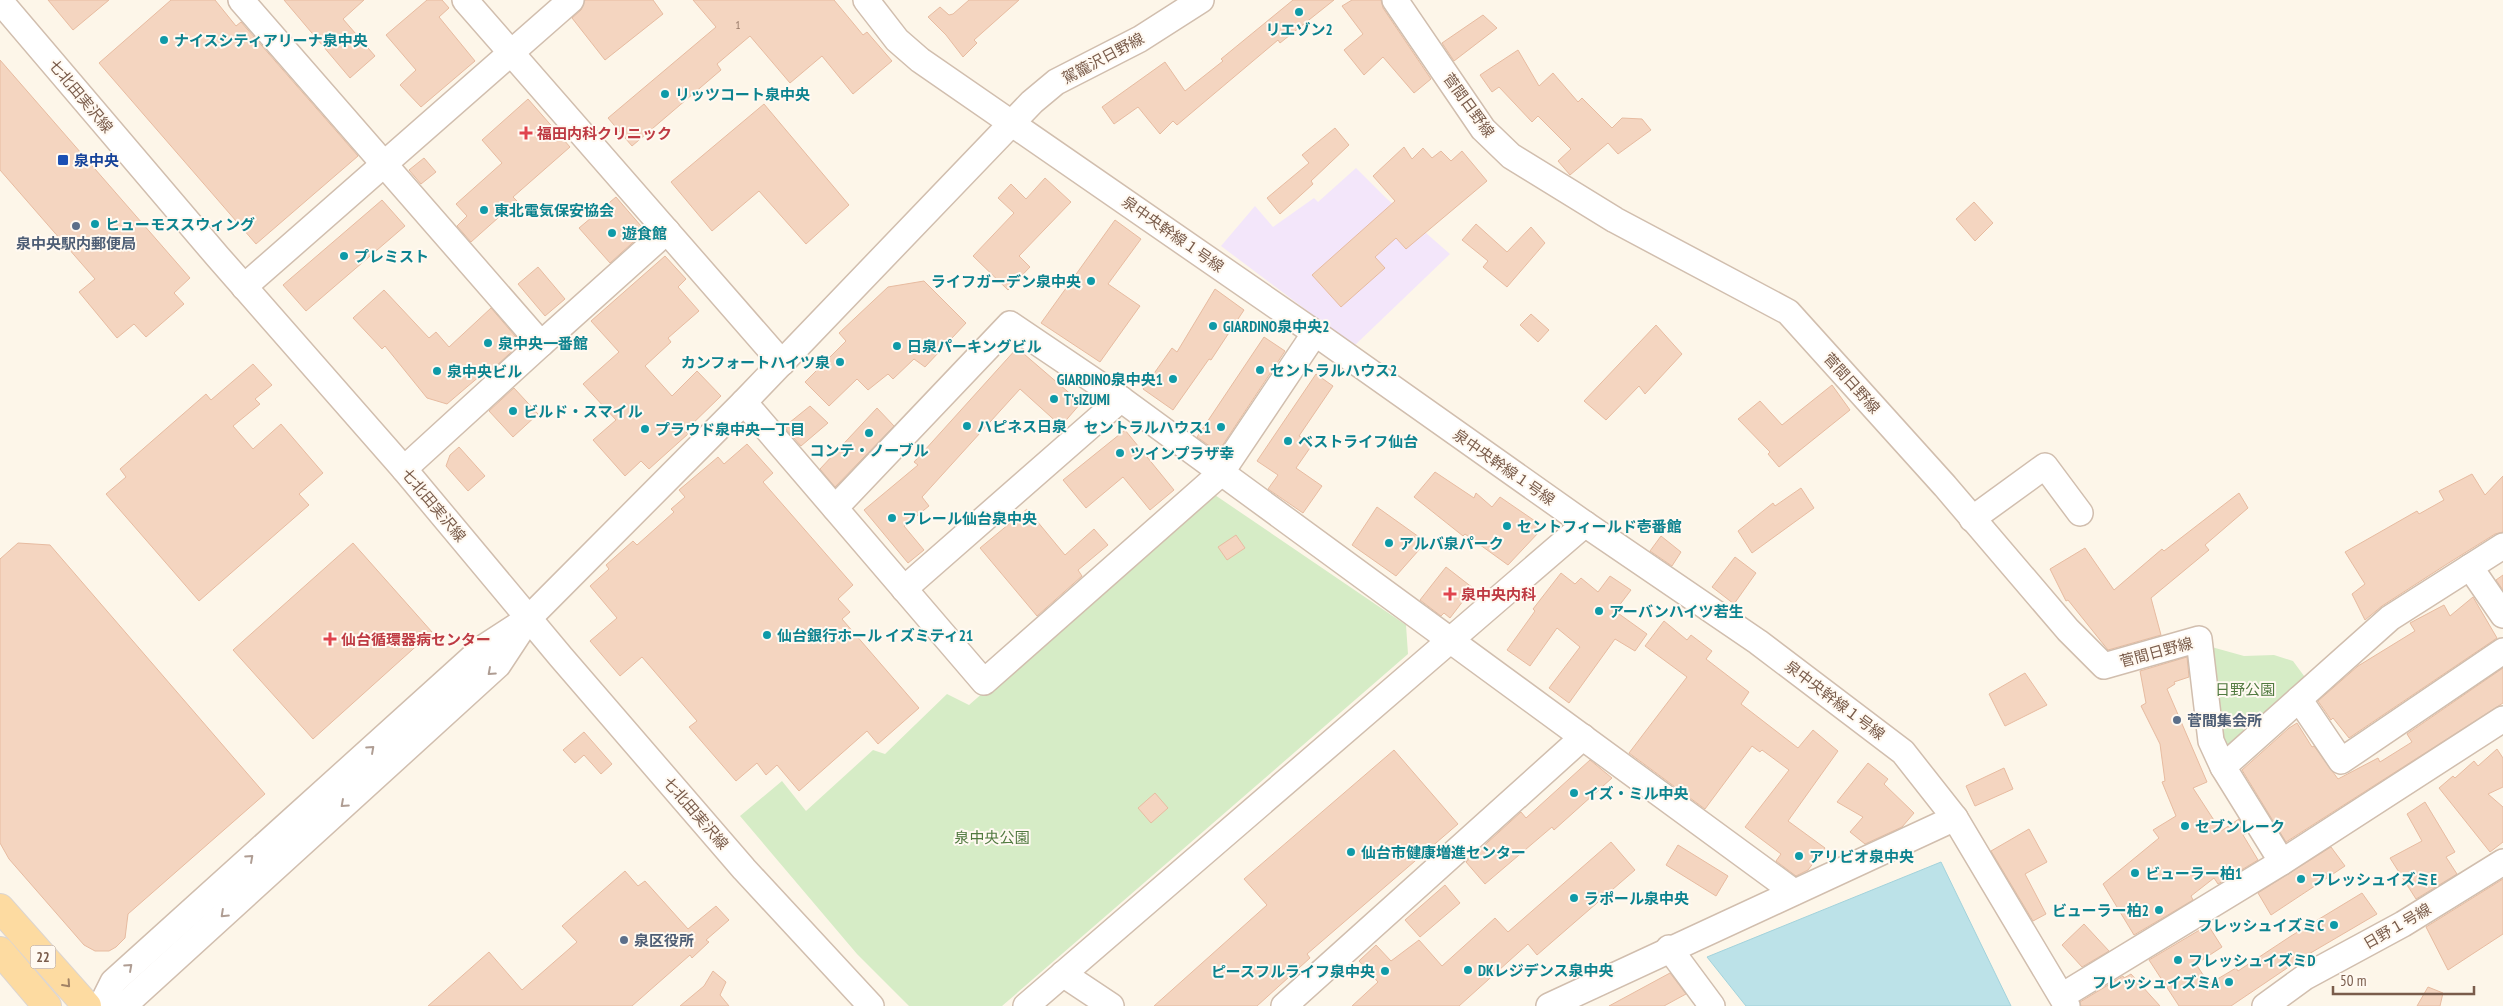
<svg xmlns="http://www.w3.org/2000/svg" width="2503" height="1006" font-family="'PT Sans Narrow','Noto Sans JP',sans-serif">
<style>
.education{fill:#f3e6fa}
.green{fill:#d6ecc6}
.water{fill:#bce2e8;stroke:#a2d2db}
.building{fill:#f4d5c0;stroke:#e7bba0}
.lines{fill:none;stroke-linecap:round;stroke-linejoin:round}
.minor-casing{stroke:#d1beae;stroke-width:28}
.major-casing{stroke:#dcd5d0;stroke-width:30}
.minor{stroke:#fff;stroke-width:25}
.major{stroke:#fddba1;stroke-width:28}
.oneway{stroke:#af9d93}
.oneway2{stroke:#a18265}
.culture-dot{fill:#0f9aa8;stroke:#fff9f1;stroke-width:2}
.health-dot{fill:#e0444e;stroke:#fff9f1;stroke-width:2}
.transit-dot{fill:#1a4fb4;stroke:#fff9f1;stroke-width:2}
.service-dot{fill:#5c6f8a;stroke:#fff9f1;stroke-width:2}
.labels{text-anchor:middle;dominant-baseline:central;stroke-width:4;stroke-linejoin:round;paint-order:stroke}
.number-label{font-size:12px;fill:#987a68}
.shield{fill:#fff9f1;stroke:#a28b7d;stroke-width:1}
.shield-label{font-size:14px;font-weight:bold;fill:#7a5c4b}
.culture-label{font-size:15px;font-weight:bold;fill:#0d838f;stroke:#fff9f1;text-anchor:start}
.street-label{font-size:15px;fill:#7a5c4b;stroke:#fff9f1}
.health-label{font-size:15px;font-weight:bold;fill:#be3a42;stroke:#fff9f1;text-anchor:start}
.transit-label{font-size:15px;font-weight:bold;fill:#164399;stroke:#fff9f1;text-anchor:start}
.service-label{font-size:15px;font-weight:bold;fill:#4e5e75;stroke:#fff9f1;text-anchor:start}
.park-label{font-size:15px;fill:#517a40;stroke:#fff9f1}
</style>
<rect width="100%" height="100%" fill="#fdf6e9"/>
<path class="education" d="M1356 168 1386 198 1450 254 1354 346 1221 246 1255 206 1273 227 1314 198 1318 202Z"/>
<g class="green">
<path d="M1212 493 1406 625 1408 654 1002 1006H909L857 954 740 816 782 781 806 811 873 750 885 754 947 694 969 705Z"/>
<path d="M2208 646 2244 656 2274 655 2293 661 2307 680 2224 750Z"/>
</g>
<path class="water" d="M1941 862 2011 1006H1746L1707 957Z"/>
<g class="building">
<path d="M48 0H109L73 30Z"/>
<path d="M171 0H215L236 26 241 22 358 156 256 244 99 63Z"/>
<path d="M284 0H364L343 19 375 56 350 78Z"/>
<path d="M427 0H442L449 8 439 17 475 61 421 107 400 85 416 70 386 35Z"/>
<path d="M585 0H653L663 14 605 60 572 18 581 10Z"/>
<path d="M693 0H834L863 35 867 32 892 61 853 94 822 56 790 83 750 36 717 64 721 70 632 146 608 118 716 27Z"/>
<path d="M969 0H1019L974 40 977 43 963 57 946 35 928 17 940 7 949 15 953 14Z"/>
<path d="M1293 0H1334L1280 43 1278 40 1177 125 1173 121 1160 134 1138 107 1114 124 1102 107 1165 62 1185 91 1223 61 1221 59Z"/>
<path d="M1352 0H1381L1383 8 1431 79 1414 93 1383 57 1364 75 1344 50 1363 34 1342 6Z"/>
<path d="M1483 15 1497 28 1454 61 1442 43Z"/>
<path d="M1518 50 1539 86 1553 73 1578 102 1582 98 1612 128 1622 118 1642 119 1651 130 1618 154 1608 143 1570 175 1558 161 1571 149 1538 116 1532 122 1499 87 1492 92 1480 75Z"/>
<path d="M0 60 190 278 174 293 184 304 146 337 134 324 117 338 79 292 95 279 0 170Z"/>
<path d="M528 99 570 147 513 197 517 201 471 242 457 226 467 216 456 204 502 163 482 140Z"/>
<path d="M764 104 849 205 806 244 759 191 712 231 671 182Z"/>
<path d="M1335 128 1349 145 1311 181 1313 184 1280 214 1267 198 1309 163 1302 155Z"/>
<path d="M1404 147 1412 159 1423 148 1432 158 1441 151 1451 161 1462 151 1487 181 1406 249 1396 238 1375 257 1385 268 1341 307 1312 275 1395 201 1373 176Z"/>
<path d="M424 158 436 172 421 184 409 170Z"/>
<path d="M1045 178 1071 202 1019 256 1030 267 1008 290 973 256 1014 213 998 198 1011 184 1026 199Z"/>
<path d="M616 197 641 226V235L610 263 579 228Z"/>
<path d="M382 200 405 226 306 311 283 285Z"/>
<path d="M1974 202 1993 223 1975 241 1956 219Z"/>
<path d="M1115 220 1141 239 1108 284 1140 306 1100 362 1041 323Z"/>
<path d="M1476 224 1507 252 1531 227 1545 243 1507 287 1483 267 1488 261 1462 240Z"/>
<path d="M665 256 686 279 678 287 699 311 668 338 671 342 645 366 672 396 697 371 721 396 685 431 688 434 649 469 641 461 625 476 593 440 616 420 583 384 619 352 591 321Z"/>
<path d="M538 267 565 299 545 316 518 284Z"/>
<path d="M924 281 966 323 925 367 914 359 893 379 888 374 868 390 857 379 829 406 805 382 846 341 839 333 888 287Z"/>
<path d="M1215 289 1244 310 1211 360 1209 359 1173 410 1143 389 1172 348 1177 352Z"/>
<path d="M384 290 429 338 436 332 449 347 491 308 521 343 483 378 481 375 447 404 427 398 385 346 382 349 353 318Z"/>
<path d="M1531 314 1549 330 1538 342 1520 325Z"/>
<path d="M1656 325 1682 354 1645 394 1639 386 1606 420 1584 401Z"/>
<path d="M1264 337 1285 351 1218 452 1197 437Z"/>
<path d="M1017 348 1081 403 1061 426 1020 389 922 497 929 506 904 526 924 550 908 563 864 510 918 465 914 462Z"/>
<path d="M253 364 272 385 255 399 260 404 233 426 253 449 281 424 323 473 299 494 309 505 199 601 106 494 126 477 120 469 206 394 211 400Z"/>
<path d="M1316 374 1333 386 1299 436 1312 445 1296 468 1322 486 1303 513 1268 489 1278 475 1257 461Z"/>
<path d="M1832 385 1850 410 1779 467 1768 454 1770 452 1738 419 1760 401 1782 425Z"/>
<path d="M514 388 538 414 513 437 489 411Z"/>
<path d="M810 406 828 423 801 446 784 427Z"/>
<path d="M877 408 894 426 835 487 820 469Z"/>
<path d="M1125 430 1174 490 1150 510 1123 477 1086 508 1063 480Z"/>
<path d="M747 444 773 473 763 482 853 585 838 599 850 612 842 619 919 708 878 744 867 731 799 791 777 765 766 775 757 763 736 781 689 727 697 721 642 657 620 676 590 641 617 618 590 586 609 569 606 565 633 541 637 545 674 512 671 509 685 497 679 490 718 457 724 464Z"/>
<path d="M459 447 485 476 468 491 446 466 450 455Z"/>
<path d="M1435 472 1474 498 1476 493 1492 507 1500 497 1535 521 1539 532 1508 565 1465 534 1463 536 1414 497Z"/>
<path d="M2472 474 2485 495 2503 476V532L2495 534 2447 564 2382 606 2365 620 2352 594 2365 584 2345 552 2417 511 2419 514 2444 500 2439 491Z"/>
<path d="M1801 488 1814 508 1752 553 1738 531 1773 503 1775 506Z"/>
<path d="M2239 493 2248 508 2205 545 2209 550 2151 598 2161 635 2108 650 2068 600 2066 601 2050 569 2085 548 2114 590 2162 549 2164 551Z"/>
<path d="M1377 507 1426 542 1396 576 1352 545Z"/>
<path d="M1027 509 1065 555 1094 529 1108 545 1078 570 1082 576 1037 616 980 548Z"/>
<path d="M1236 535 1245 548 1227 560 1218 547Z"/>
<path d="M1661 536 1681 552 1672 566 1650 551Z"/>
<path d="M18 543 50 545 265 794 128 914 125 938 116 947 109 951H95L84 945 9 859 0 843V559Z"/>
<path d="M353 543 432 632 313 739 233 650Z"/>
<path d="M1735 557 1756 573 1734 604 1712 587Z"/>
<path d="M1446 567 1473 588 1450 618 1444 613 1441 616 1420 600Z"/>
<path d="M1561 573 1575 584 1581 578 1598 592 1610 576 1631 590 1615 611 1647 634 1635 651 1615 639 1569 703 1549 688 1580 647 1557 628 1530 666 1507 650 1535 611 1533 609Z"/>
<path d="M2503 575V590L2496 580Z"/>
<path d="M2473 597 2497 638 2349 738 2333 718 2331 720 2329 717 2318 701 2358 666 2415 631 2410 623 2444 605 2450 616Z"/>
<path d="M1664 621 1687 640 1691 635 1712 651 1706 659 1749 692 1741 704 1798 748 1813 730 1838 751 1788 821 1825 848 1808 870 1796 876 1776 861 1781 854 1745 827 1789 770 1762 750 1760 752 1752 746 1705 809 1629 753 1687 677 1645 646Z"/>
<path d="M2187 657 2189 677 2174 682 2175 684 2167 689 2207 782 2193 788 2221 831 2239 819 2247 833 2243 835 2258 860 2218 884 2214 878 2191 896 2193 900 2134 935 2103 884 2159 838 2153 830 2176 816 2162 782 2165 781 2160 744 2141 706 2146 703 2140 671Z"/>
<path d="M2503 668V703L2286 842 2242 770 2289 728 2297 723 2312 747 2314 746 2338 779 2378 758 2380 762 2412 742 2407 734Z"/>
<path d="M2025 673 2047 705 2005 726 1989 694Z"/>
<path d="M584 732 612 764 601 774 584 755 575 763 563 750Z"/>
<path d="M2497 749 2503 758V787L2488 794 2503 807V842L2490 852 2439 788 2453 776 2455 778 2474 761 2478 766Z"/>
<path d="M1394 750 1458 824 1307 954 1310 958 1257 1006H1154L1267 905 1244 879Z"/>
<path d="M1590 760 1612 778 1554 830 1552 827 1485 884 1466 862 1521 812 1526 818Z"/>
<path d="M1868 763 1888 779 1884 784 1914 813 1902 827 1865 844 1850 832 1863 817 1837 802Z"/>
<path d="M2004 768 2013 789 1975 806 1966 786Z"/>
<path d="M1155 793 1168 808 1151 823 1138 808Z"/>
<path d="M2425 802 2455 852 2446 857 2457 874 2416 899 2390 858 2422 841 2407 814Z"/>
<path d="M2029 829 2047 862 2025 874 2046 914 2033 921 1991 851Z"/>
<path d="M1611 842 1635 870 1537 955 1528 944 1459 1006H1352L1378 982 1359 961 1376 945 1391 961 1419 940 1442 966 1495 918 1508 932Z"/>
<path d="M1678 845 1728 876 1716 896 1666 865Z"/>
<path d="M2331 847 2345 866 2271 915 2258 893Z"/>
<path d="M625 871 638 886 645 881 688 929 716 906 729 920 706 940 709 942 692 958 690 955 632 1006H428L489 952 522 990 577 942 562 926Z"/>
<path d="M2503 879V934L2448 970 2426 927Z"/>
<path d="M1445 885 1460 903 1420 937 1405 920Z"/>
<path d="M2362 893 2377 914 2302 958 2231 1006H2179L2149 960 2208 925 2222 947 2196 964 2209 984 2236 968 2238 971 2291 936Z"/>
<path d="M2084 924 2109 951 2082 967 2062 945Z"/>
<path d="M713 971 726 982 720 995 729 1006H680L704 986Z"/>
<path d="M1670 973 1686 994 1664 1006H1609Z"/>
<path d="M2131 974 2160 1006H2081L2080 1002 2123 976 2124 978Z"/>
<path d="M2428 987 2443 993 2440 1006H2417Z"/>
</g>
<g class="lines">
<g class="minor-casing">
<g id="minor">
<path d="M241 0 541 344 667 231"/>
<path d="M465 0 782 363"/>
<path d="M866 0 897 40 920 60 1315 333 1585 524 1758 642 1903 752 1955 818 2067 1006"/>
<path d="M1395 0 1483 129 1511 156 1615 220 1788 312 1945 486 2068 630 2104 666 2199 639 2211 741 2223 767"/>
<path d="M0 1 218 257 404 469 561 657 744 869 871 1006"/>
<path d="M244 287 571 0"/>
<path d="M744 402 984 682 1221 473 1315 333"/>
<path d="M404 469 541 344"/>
<path d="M835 508 1010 324 1121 399 1794 892"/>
<path d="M1972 519 2045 466 2080 513"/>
<path d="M2470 567 2503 615"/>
<path d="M904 589 1121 399"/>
<path d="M2299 699 2341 761 2503 651"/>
<path d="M2282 862 2223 767 2390 618 2503 546"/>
<path d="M1669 948 1712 1006"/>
<path d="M1063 974 1111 1006"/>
<path d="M2062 996 2282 862 2503 719"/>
<path d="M101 1006 113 982 483 648 529 618 744 402 1032 102 1056 82 1140 39 1201 0"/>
<path d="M118 1006 129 1001 498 665 523 627"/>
<path d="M1026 1006 1585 524"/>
<path d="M1284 1006 1583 737"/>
<path d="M1549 1006 1955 818"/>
<path d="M2265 1006 2305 977 2403 924 2503 862"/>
</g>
</g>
<g class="major-casing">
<g id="major">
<path d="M0 908 87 1006"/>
<path d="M0 951 47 1006"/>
</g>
</g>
<use href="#minor" class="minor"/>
<use href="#major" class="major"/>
</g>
<defs><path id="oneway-chevron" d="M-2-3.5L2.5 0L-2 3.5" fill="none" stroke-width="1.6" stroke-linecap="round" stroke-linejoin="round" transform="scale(1.25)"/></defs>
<g class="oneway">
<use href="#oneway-chevron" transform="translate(491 672) rotate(138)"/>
<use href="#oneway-chevron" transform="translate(371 749) rotate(-42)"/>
<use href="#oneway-chevron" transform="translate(344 804) rotate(138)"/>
<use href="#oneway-chevron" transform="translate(250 858) rotate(-42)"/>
<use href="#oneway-chevron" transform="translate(224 914) rotate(137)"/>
<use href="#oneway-chevron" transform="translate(129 967) rotate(-42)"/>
</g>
<use class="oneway2" href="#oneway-chevron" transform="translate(67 984) rotate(48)"/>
<g class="culture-dot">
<circle cx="1299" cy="12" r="5"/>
<circle cx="164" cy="40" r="5"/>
<circle cx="665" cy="94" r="5"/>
<circle cx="484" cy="210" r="5"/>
<circle cx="95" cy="224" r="5"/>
<circle cx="612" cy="233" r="5"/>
<circle cx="344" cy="256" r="5"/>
<circle cx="1091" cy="281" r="5"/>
<circle cx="1213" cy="326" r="5"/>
<circle cx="488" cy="343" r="5"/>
<circle cx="897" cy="346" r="5"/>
<circle cx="840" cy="362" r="5"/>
<circle cx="1260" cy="370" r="5"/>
<circle cx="437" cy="371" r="5"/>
<circle cx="1173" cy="379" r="5"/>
<circle cx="1054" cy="399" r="5"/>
<circle cx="513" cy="411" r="5"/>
<circle cx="967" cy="426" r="5"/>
<circle cx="1221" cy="427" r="5"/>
<circle cx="645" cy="429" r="5"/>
<circle cx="869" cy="433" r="5"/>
<circle cx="1288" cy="441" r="5"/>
<circle cx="1120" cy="453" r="5"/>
<circle cx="892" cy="518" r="5"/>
<circle cx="1507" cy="526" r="5"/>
<circle cx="1389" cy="543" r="5"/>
<circle cx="1599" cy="611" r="5"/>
<circle cx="767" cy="635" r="5"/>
<circle cx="1574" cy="793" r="5"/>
<circle cx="2185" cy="826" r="5"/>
<circle cx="1351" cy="852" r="5"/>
<circle cx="1799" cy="856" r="5"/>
<circle cx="2135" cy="873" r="5"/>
<circle cx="2301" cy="879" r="5"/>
<circle cx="1574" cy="898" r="5"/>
<circle cx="2159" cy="910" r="5"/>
<circle cx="2334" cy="925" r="5"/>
<circle cx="2178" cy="960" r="5"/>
<circle cx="1468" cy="970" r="5"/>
<circle cx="1385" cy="971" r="5"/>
<circle cx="2229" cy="982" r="5"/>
</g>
<g class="health-dot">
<path d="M523.5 125.5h5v5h5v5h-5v5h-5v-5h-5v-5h5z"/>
<path d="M1447.5 586.5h5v5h5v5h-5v5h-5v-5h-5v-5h5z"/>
<path d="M327.5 631.5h5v5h5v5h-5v5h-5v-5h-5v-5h5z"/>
</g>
<rect class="transit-dot" x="57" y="154" width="12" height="12" rx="2.5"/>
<g class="service-dot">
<circle cx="76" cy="226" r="5"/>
<circle cx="2177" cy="720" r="5"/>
<circle cx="624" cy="940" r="5"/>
</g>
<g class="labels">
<g class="number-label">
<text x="738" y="24">1</text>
</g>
<rect class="shield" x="30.5" y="945.5" width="25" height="23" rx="4"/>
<g class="shield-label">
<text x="43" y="957">22</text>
</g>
<g class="culture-label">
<text x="1299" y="29" text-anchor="middle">リエゾン2</text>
<text x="174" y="40">ナイスシティアリーナ泉中央</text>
<text x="675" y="94">リッツコート泉中央</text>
<text x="494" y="210">東北電気保安協会</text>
<text x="105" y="224">ヒューモススウィング</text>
<text x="622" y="233">遊食館</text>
<text x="354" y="256">プレミスト</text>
<text x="1081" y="281" text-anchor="end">ライフガーデン泉中央</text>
<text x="1223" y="326">GIARDINO泉中央2</text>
<text x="498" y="343">泉中央一番館</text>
<text x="907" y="346">日泉パーキングビル</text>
<text x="830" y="362" text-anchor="end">カンフォートハイツ泉</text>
<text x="1270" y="370">セントラルハウス2</text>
<text x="447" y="371">泉中央ビル</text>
<text x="1163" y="379" text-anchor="end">GIARDINO泉中央1</text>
<text x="1064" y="399">T'sIZUMI</text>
<text x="523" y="411">ビルド・スマイル</text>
<text x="977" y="426">ハピネス日泉</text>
<text x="1211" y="427" text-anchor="end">セントラルハウス1</text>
<text x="655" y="429">プラウド泉中央一丁目</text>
<text x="1298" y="441">ベストライフ仙台</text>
<text x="869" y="450" text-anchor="middle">コンテ・ノーブル</text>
<text x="1130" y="453">ツインプラザ幸</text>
<text x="902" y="518">フレール仙台泉中央</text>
<text x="1517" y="526">セントフィールド壱番館</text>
<text x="1399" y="543">アルバ泉パーク</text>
<text x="1609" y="611">アーバンハイツ若生</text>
<text x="777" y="635">仙台銀行ホール イズミティ21</text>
<text x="1584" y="793">イズ・ミル中央</text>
<text x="2195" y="826">セブンレーク</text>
<text x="1361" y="852">仙台市健康増進センター</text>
<text x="1809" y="856">アリビオ泉中央</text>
<text x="2145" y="873">ビューラー柏1</text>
<text x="2311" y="879">フレッシュイズミE</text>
<text x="1584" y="898">ラポール泉中央</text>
<text x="2149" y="910" text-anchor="end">ビューラー柏2</text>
<text x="2324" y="925" text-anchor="end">フレッシュイズミC</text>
<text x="2188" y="960">フレッシュイズミD</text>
<text x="1478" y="970">DKレジデンス泉中央</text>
<text x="1375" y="971" text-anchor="end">ピースフルライフ泉中央</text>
<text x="2219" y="982" text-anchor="end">フレッシュイズミA</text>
</g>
<g class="street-label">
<text transform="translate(1103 58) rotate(-28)">駕籠沢日野線</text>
<text transform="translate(81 96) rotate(50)">七北田実沢線</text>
<text transform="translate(1469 105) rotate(54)">菅間日野線</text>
<text transform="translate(1173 234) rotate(35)">泉中央幹線１号線</text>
<text transform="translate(1852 383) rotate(48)">菅間日野線</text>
<text transform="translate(1504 467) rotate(35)">泉中央幹線１号線</text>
<text transform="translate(434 505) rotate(50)">七北田実沢線</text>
<text transform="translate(2156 652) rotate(-15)">菅間日野線</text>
<text transform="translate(1835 700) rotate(37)">泉中央幹線１号線</text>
<text transform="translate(696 813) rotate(49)">七北田実沢線</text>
<text transform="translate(2397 926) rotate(-30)">日野１号線</text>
</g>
<g class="health-label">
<text x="537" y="133">福田内科クリニック</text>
<text x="1461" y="594">泉中央内科</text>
<text x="341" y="639">仙台循環器病センター</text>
</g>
<g class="transit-label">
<text x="74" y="160">泉中央</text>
</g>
<g class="service-label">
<text x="76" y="243" text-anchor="middle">泉中央駅内郵便局</text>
<text x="2187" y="720">菅間集会所</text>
<text x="634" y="940">泉区役所</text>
</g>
<g class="park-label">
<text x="2245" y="689">日野公園</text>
<text x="992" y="837">泉中央公園</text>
</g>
</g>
<path d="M2333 986v8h141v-8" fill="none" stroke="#7a5c4b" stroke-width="2.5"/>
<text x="2340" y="986" font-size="15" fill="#7a5c4b" stroke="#fff9f1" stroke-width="4" paint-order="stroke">50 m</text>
</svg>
